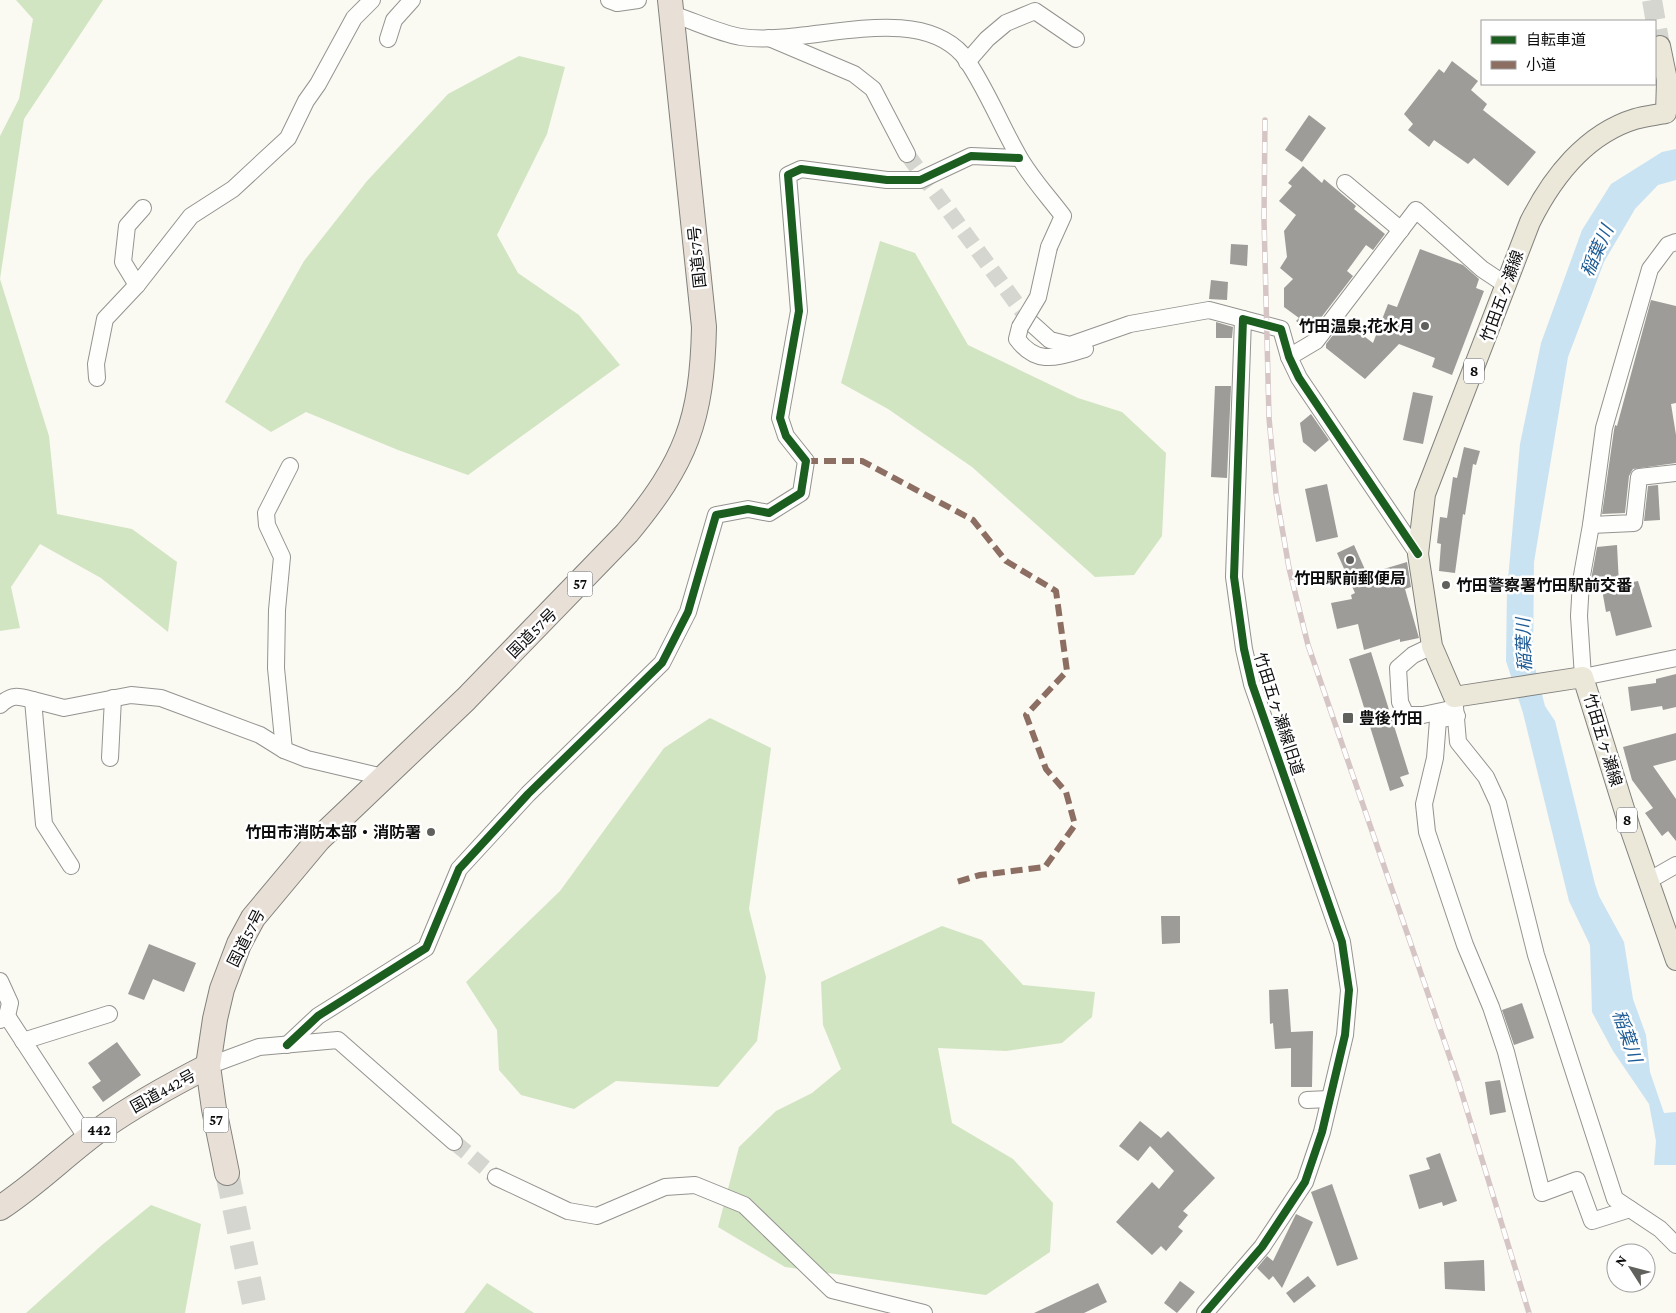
<svg xmlns="http://www.w3.org/2000/svg" width="1676" height="1313" font-family="'Crimson Pro','Noto Sans JP',serif">
<style>
.forest{fill:#d2e5c2}
.water{fill:#cae3f2}
.building{fill:#9d9c98}
.lines{fill:none;stroke-linecap:round;stroke-linejoin:round}
.minor-tunnel{stroke:#d6d6d0;stroke-width:16;stroke-dasharray:16 8;stroke-linecap:butt}
.major-tunnel{stroke:#d6d6d0;stroke-width:20;stroke-dasharray:20 10;stroke-linecap:butt}
.highway-tunnel{stroke:#d6d6d0;stroke-width:24;stroke-dasharray:24 12;stroke-linecap:butt}
.minor-casing{stroke:#949390;stroke-width:18}
.major-casing{stroke:#81817d;stroke-width:22}
.highway-casing{stroke:#81817d;stroke-width:26}
.minor{stroke:#fefefd;stroke-width:16}
.major{stroke:#ebe7d9;stroke-width:20}
.highway{stroke:#e8e0d6;stroke-width:24}
.rail-casing{stroke:#d5c6c5;stroke-width:5.5}
.rail{stroke:#fff;stroke-width:4;stroke-dasharray:11;stroke-linecap:butt}
.minor-bridge-casing{stroke:#949390;stroke-width:18;stroke-linecap:butt}
.minor-bridge{stroke:#fefefd;stroke-width:16}
.quiet{stroke:#8d6e63;stroke-width:6;stroke-dasharray:12 6;stroke-linecap:butt}
.cycleway-casing{stroke:#fff;stroke-width:11}
.cycleway{stroke:#1b5e20;stroke-width:8}
.poi-dot{fill:#60605d;stroke:#fff;stroke-width:2}
.labels{text-anchor:middle;dominant-baseline:central;stroke-width:5;stroke-linejoin:round;paint-order:stroke}
.shield{fill:#fff;stroke:#565656;stroke-width:1}
.shield-label{font-size:15px;font-weight:bold;fill:#0d0d0d}
.street-label{font-size:16px;fill:#0d0d0d;stroke:#fff}
.poi-label{font-size:16px;font-weight:bold;fill:#0d0d0d;stroke:#fff;text-anchor:end}
.water-label{font-size:18px;font-style:italic;fill:#1f5c96;stroke:#fff}
</style>
<rect width="100%" height="100%" fill="#faf9f2"/>
<g class="forest">
<path d="M16 0H103L24 119 0 279 49 436 57 514 132 529 177 562 168 632 101 578 40 544 11 587 20 628 0 631V136L19 99 33 19Z"/>
<path d="M519 56 565 67 547 134 497 235 518 273 579 315 620 365 468 475 398 450 306 412 271 432 225 402 304 261 367 181 448 94Z"/>
<path d="M880 241 915 253 968 345 1078 398 1122 412 1166 453 1162 536 1134 575 1095 577 972 467 888 409 841 383Z"/>
<path d="M710 718 771 748 749 909 766 977 757 1041 718 1087 616 1081 574 1109 521 1095 499 1070 497 1030 466 982 560 891 664 748Z"/>
<path d="M942 926 982 940 1023 985 1095 992 1092 1017 1062 1043 1006 1051 938 1048 952 1123 1013 1159 1053 1203 1050 1252 986 1295 785 1267 718 1227 739 1147 776 1111 812 1093 841 1069 823 1025 821 982Z"/>
<path d="M151 1205 201 1224 185 1313H26L102 1245Z"/>
<path d="M487 1283 534 1313H464Z"/>
</g>
<path class="water" d="M1676 149V180L1658 185 1635 209 1604 262 1568 357 1534 562 1533 660 1545 706 1555 721 1595 884 1599 896 1624 942 1633 999 1646 1035 1650 1072 1664 1113 1676 1112V1165H1654L1656 1141 1649 1104 1613 1051 1592 1012 1590 945 1569 901 1523 713 1506 661 1507 591 1520 444 1541 343 1582 230 1611 184 1662 152Z"/>
<g class="building">
<path d="M1452 61 1478 81 1471 90 1487 104 1483 110 1536 152 1508 186 1474 158 1468 164 1434 140 1429 147 1408 130 1413 124 1404 114 1439 69 1444 73Z"/>
<path d="M1309 115 1326 128 1302 162 1285 150Z"/>
<path d="M1303 166 1322 183 1324 179 1356 206 1354 209 1385 234 1373 250 1366 245 1347 271 1353 276 1310 332 1296 321 1299 318 1284 307V288L1293 279 1280 268 1287 257 1284 231 1296 215 1279 201 1292 186 1288 183Z"/>
<path d="M1231 244 1248 245 1247 266 1230 264Z"/>
<path d="M1420 249 1463 265 1479 279 1476 288 1484 291 1452 375 1432 367 1435 358 1399 344 1365 379 1326 348V344L1344 321 1373 343 1388 304 1397 307Z"/>
<path d="M1211 280 1228 282 1227 300 1209 299Z"/>
<path d="M1651 300 1676 306V403L1671 404 1676 435V463L1633 469 1629 476 1625 513 1602 514 1614 430 1615 425 1617 426Z"/>
<path d="M1216 322 1233 327 1232 338H1216Z"/>
<path d="M1215 386H1231L1227 478 1211 477Z"/>
<path d="M1413 392 1433 396 1423 444 1403 440Z"/>
<path d="M1311 414 1329 440 1315 452 1303 442 1300 423Z"/>
<path d="M1464 447 1480 451 1476 465 1473 464 1465 515 1463 514 1455 573 1439 571 1441 544 1437 543 1440 517 1447 518 1453 477 1457 478Z"/>
<path d="M1327 484 1338 537 1316 542 1305 489Z"/>
<path d="M1658 485 1660 520 1644 521 1648 486Z"/>
<path d="M1354 545 1367 574 1407 562 1411 587 1405 589 1419 638 1400 642V639L1364 650 1358 624 1337 629 1331 603 1352 599 1351 595 1355 593 1337 553Z"/>
<path d="M1617 545 1619 585 1638 581 1652 627 1616 636 1610 611 1606 612 1601 584H1592L1591 580 1597 547Z"/>
<path d="M1371 652 1409 774 1400 777 1404 786 1390 791 1349 659Z"/>
<path d="M1676 674V707L1663 710 1662 706 1631 711 1628 687 1656 683V679Z"/>
<path d="M1676 733V760L1653 766 1676 799V841L1668 831 1662 836 1645 813 1653 808 1632 780 1623 747Z"/>
<path d="M1161 916H1180V943L1162 944Z"/>
<path d="M149 944 196 963 184 992 153 979 144 1000 128 994Z"/>
<path d="M1288 989 1291 1032 1313 1031 1312 1087H1291V1048L1275 1049 1273 1023 1270 1024 1269 990Z"/>
<path d="M1522 1003 1534 1038 1514 1045 1502 1010Z"/>
<path d="M117 1042 141 1075 103 1102 92 1087 101 1081 88 1063Z"/>
<path d="M1500 1080 1506 1112 1490 1115 1485 1082Z"/>
<path d="M1140 1121 1161 1138 1168 1131 1215 1178 1183 1211 1188 1215 1178 1227 1183 1231 1166 1251 1161 1246 1152 1255 1116 1222 1152 1182 1159 1189 1174 1171 1150 1146 1138 1161 1119 1146Z"/>
<path d="M1440 1153 1457 1201 1443 1206 1442 1202 1419 1209 1409 1175 1430 1169 1426 1158Z"/>
<path d="M1332 1184 1358 1259 1337 1266 1311 1192Z"/>
<path d="M1296 1214 1313 1222 1282 1288 1273 1276 1269 1280 1257 1268 1267 1256 1273 1261Z"/>
<path d="M1484 1260 1485 1291 1445 1289 1444 1262Z"/>
<path d="M1308 1276 1316 1286 1294 1303 1286 1293Z"/>
<path d="M1180 1281 1195 1292 1177 1313 1164 1303Z"/>
<path d="M1098 1283 1107 1302 1084 1313H1034Z"/>
</g>
<g class="lines">
<g class="minor-tunnel">
<path d="M907 154 1030 322"/>
<path d="M454 1142 496 1177"/>
</g>
<path class="major-tunnel" d="M1652 0 1660 46"/>
<path class="highway-tunnel" d="M227 1173 256 1313"/>
<g class="minor-casing">
<g id="minor">
<path d="M609 0 617 3 638 0"/>
<path d="M672 14C694 21 718 33 741 37 807 47 914 0 963 55 984 83 1000 124 1018 155 1030 177 1048 196 1063 216L1049 247"/>
<path d="M769 38 854 74 873 89 907 154"/>
<path d="M388 39 394 20 412 0"/>
<path d="M967 62 987 39 1006 23 1035 11 1076 39"/>
<path d="M1345 183 1401 230"/>
<path d="M1676 242 1668 245 1650 269 1604 428 1591 525 1581 581 1579 616 1583 677 1676 658"/>
<path d="M137 285 123 262 127 226 143 208"/>
<path d="M1030 322 1050 340 1070 345 1130 324 1209 310 1243 319"/>
<path d="M1020 327 1017 339C1037 366 1057 357 1085 349"/>
<path d="M1289 357 1316 341 1416 210 1482 269 1506 285"/>
<path d="M97 378 96 364 105 319 137 285 191 216 233 189 288 138 306 101 318 84 354 18 372 0"/>
<path d="M1591 525 1634 523 1639 477 1676 473"/>
<path d="M1432 646 1413 655 1398 668 1400 702 1406 715H1423L1451 709"/>
<path d="M0 705C12 694 18 696 33 700"/>
<path d="M1455 707 1458 742 1486 777 1498 803 1536 955 1615 1199 1660 1229 1676 1245"/>
<path d="M1457 716 1438 720 1435 758 1424 804 1427 832 1465 945 1491 1007 1506 1052 1542 1193 1577 1180 1592 1221 1630 1209"/>
<path d="M284 750 276 668 277 610 282 557 267 525 266 513 290 466"/>
<path d="M110 758 113 698"/>
<path d="M71 866 44 824 33 700 64 708 131 695 161 698 260 735 284 750 307 759 383 777"/>
<path d="M1648 881 1676 865"/>
<path d="M0 981 10 1003 7 1016"/>
<path d="M0 1020 7 1016 88 1140"/>
<path d="M23 1041 109 1014"/>
<path d="M287 1045 318 1016 426 948 459 869 528 794 662 663 688 612 716 515 748 509 769 513 801 493 806 461 786 436 780 418 799 311 788 175 801 169 887 180H920L971 156 1019 158"/>
<path d="M208 1066 259 1047 338 1040 454 1142"/>
<path d="M1307 1100 1329 1099"/>
<path d="M496 1177 568 1211 597 1216 665 1187 695 1185 744 1205 832 1290 924 1313"/>
<path d="M1205 1313 1262 1247 1305 1182 1322 1132 1345 1035 1349 990 1342 942 1252 684 1244 649 1234 577 1243 319 1281 329 1289 357 1299 378 1418 554"/>
</g>
</g>
<g class="major-casing">
<path id="major" d="M1660 46 1667 80 1666 113C1656 115 1645 116 1635 119 1586 134 1552 178 1530 222L1425 494 1418 554 1432 646 1454 697 1583 677 1630 828 1676 960"/>
</g>
<g class="highway-casing">
<g id="highway">
<path d="M227 1173 214 1109 208 1066 215 1019 222 989 239 944 253 918 319 839 466 699 627 533C686 462 702 420 704 327L670 0"/>
<path d="M0 1208C37 1184 67 1153 102 1128 136 1104 171 1085 208 1066"/>
</g>
</g>
<use href="#minor" class="minor"/>
<use href="#major" class="major"/>
<use href="#highway" class="highway"/>
<g class="rail-casing">
<path id="rail" d="M1265 120 1264 219 1269 418 1276 493 1289 568 1308 645 1458 1081 1529 1313"/>
</g>
<use href="#rail" class="rail"/>
<g class="minor-bridge-casing">
<path id="minor-bridge" d="M1020 327 1038 297 1049 247"/>
</g>
<use href="#minor-bridge" class="minor-bridge"/>
<path class="quiet" d="M806 461H862L973 520 1006 561 1056 591 1067 671 1026 715 1046 769 1066 792 1075 825 1045 867 980 875 953 883"/>
<g class="cycleway-casing">
<g id="cycleway">
<path d="M287 1045 318 1016 426 948 459 869 528 794 662 663 688 612 716 515 748 509 769 513 801 493 806 461 786 436 780 418 799 311 788 175 801 169 887 180H920L971 156 1019 158"/>
<path d="M1205 1313 1262 1247 1305 1182 1322 1132 1345 1035 1349 990 1342 942 1252 684 1244 649 1234 577 1243 319 1281 329 1289 357 1299 378 1418 554"/>
</g>
</g>
<use href="#cycleway" class="cycleway"/>
</g>
<g class="poi-dot">
<circle cx="1425" cy="326" r="5"/>
<circle cx="1350" cy="560" r="5"/>
<circle cx="1446" cy="585" r="5"/>
<rect x="1342" y="712" width="12" height="12" rx="2.5"/>
<circle cx="431" cy="832" r="5"/>
</g>
<g class="labels">
<g class="shield">
<rect x="1464" y="358.5" width="20" height="25" rx="4"/>
<rect x="567.5" y="571.5" width="25" height="25" rx="4"/>
<rect x="1617" y="807.5" width="20" height="25" rx="4"/>
<rect x="203.5" y="1107.5" width="25" height="25" rx="4"/>
<rect x="81.5" y="1117.5" width="35" height="25" rx="4"/>
</g>
<g class="shield-label">
<text x="1474" y="371">8</text>
<text x="580" y="584">57</text>
<text x="1627" y="820">8</text>
<text x="216" y="1120">57</text>
<text x="99" y="1130">442</text>
</g>
<g class="street-label">
<text transform="translate(697 257) rotate(-96)">国道57号</text>
<text transform="translate(1502 296) rotate(-70)">竹田五ヶ瀬線</text>
<text transform="translate(532 633) rotate(-45)">国道57号</text>
<text transform="translate(1279 714) rotate(72)">竹田五ヶ瀬線旧道</text>
<text transform="translate(1603 740) rotate(73)">竹田五ヶ瀬線</text>
<text transform="translate(246 938) rotate(-63)">国道57号</text>
<text transform="translate(163 1091) rotate(-29)">国道442号</text>
</g>
<g class="poi-label">
<text x="1415" y="326">竹田温泉;花水月</text>
<text x="1350" y="578" text-anchor="middle">竹田駅前郵便局</text>
<text x="1456" y="585" text-anchor="start">竹田警察署竹田駅前交番</text>
<text x="1359" y="718" text-anchor="start">豊後竹田</text>
<text x="421" y="832">竹田市消防本部・消防署</text>
</g>
<g class="water-label">
<text transform="translate(1597 251) rotate(-66)">稲葉川</text>
<text transform="translate(1524 645) rotate(-92)">稲葉川</text>
<text transform="translate(1627 1036) rotate(71)">稲葉川</text>
</g>
</g>
<rect x="1481" y="20" width="175" height="65" fill="#ffffff" stroke="#9e9e9e"/>
<rect x="1491" y="36" width="25" height="8" fill="#1b5e20" stroke="#9e9e9e"/>
<text x="1526" y="45" font-size="15" fill="#0d0d0d">自転車道</text>
<rect x="1491" y="61" width="25" height="8" fill="#8d6e63" stroke="#9e9e9e"/>
<text x="1526" y="70" font-size="15" fill="#0d0d0d">小道</text>
<g transform="translate(1631 1268) rotate(306)"><circle r="24" fill="#ffffff" stroke="#9e9e9e"/>
<path d="M0-4L9 19L0 12L-9 19Z" fill="#60605d"/>
<text y="-8" font-size="14" font-weight="bold" text-anchor="middle" fill="#0d0d0d">N</text>
</g>
</svg>
